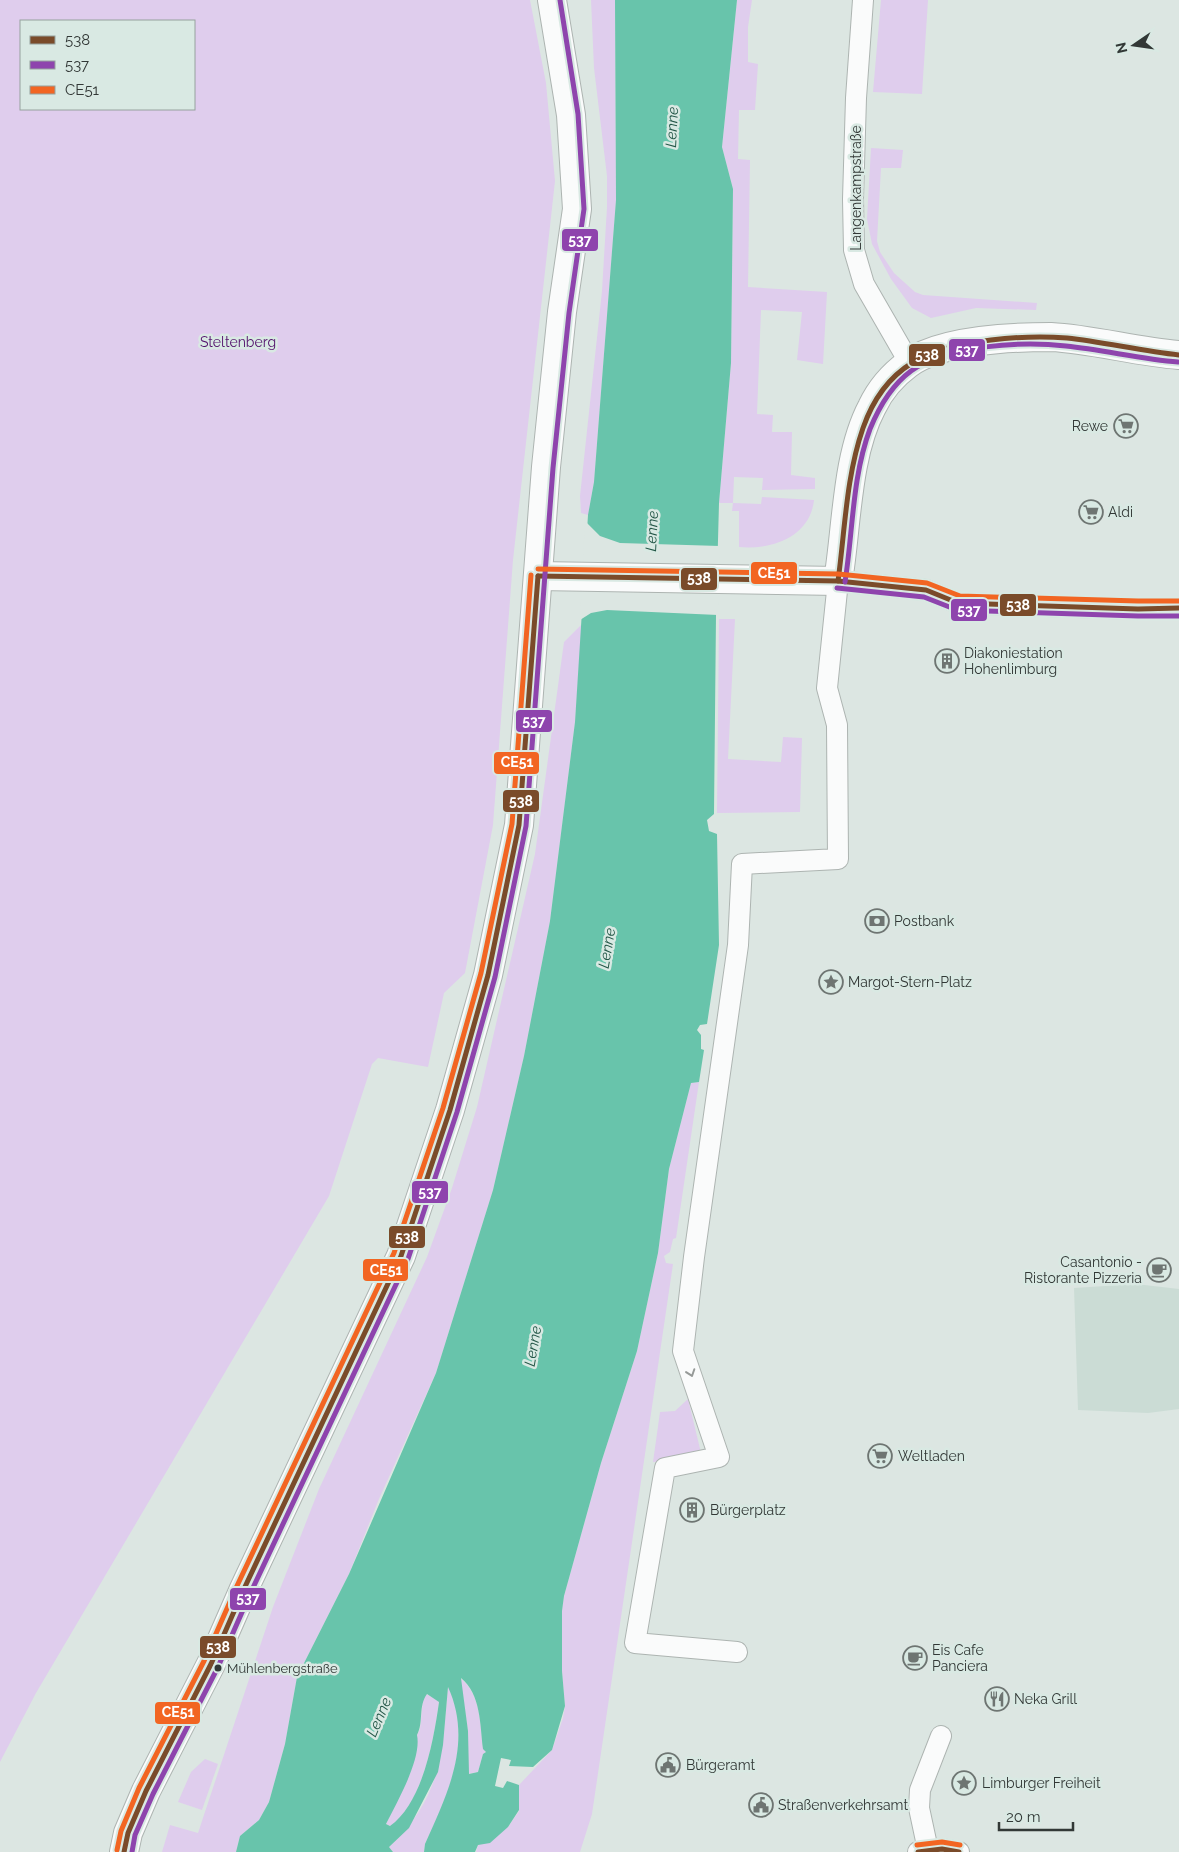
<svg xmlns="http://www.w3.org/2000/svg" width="1179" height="1852" font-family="Raleway,sans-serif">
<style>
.built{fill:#cbdcd5}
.green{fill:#dfcded;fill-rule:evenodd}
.water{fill:#68c4ab;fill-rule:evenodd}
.pier{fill:#dce6e2}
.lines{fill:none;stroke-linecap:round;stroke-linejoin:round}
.street-casing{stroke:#adb4b1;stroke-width:22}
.secondary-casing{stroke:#adb4b1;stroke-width:30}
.street{stroke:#fafbfb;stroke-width:20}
.secondary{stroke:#fafbfb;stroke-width:28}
.bus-1-casing{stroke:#d9e9e3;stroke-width:9}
.bus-2-casing{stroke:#d9e9e3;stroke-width:9}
.bus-3-casing{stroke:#d9e9e3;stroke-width:9}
.bus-1{stroke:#7a4b2a;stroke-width:5}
.bus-2{stroke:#8e44ad;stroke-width:5}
.bus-3{stroke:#f26522;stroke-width:5}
.oneway{stroke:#969a98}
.bus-dot{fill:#323836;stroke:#d9e9e3;stroke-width:2}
.labels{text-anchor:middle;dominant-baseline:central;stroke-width:5;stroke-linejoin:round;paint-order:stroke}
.bus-label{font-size:13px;fill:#323836;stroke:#d9e9e3;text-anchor:start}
.street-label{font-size:14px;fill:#323836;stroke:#d9e9e3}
.park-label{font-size:14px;fill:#520f6b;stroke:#d9e9e3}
.poi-label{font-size:14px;fill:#323836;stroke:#d9e9e3;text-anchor:start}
.water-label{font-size:15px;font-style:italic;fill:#235647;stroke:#d9e9e3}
.line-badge{stroke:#d9e9e3;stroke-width:2}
.badge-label{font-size:14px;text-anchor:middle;font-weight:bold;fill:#fff}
</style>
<rect width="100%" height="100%" fill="#dce6e2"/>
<path class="built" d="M1136 1284 1179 1289V1409L1148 1413 1078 1410 1074 1288Z"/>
<g class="green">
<path d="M0 0H530L546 83 555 181 513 560 493 825 465 973 444 993 428 1067 378 1058 372 1064 329 1196 36 1693 0 1762ZM21 21H194V109H21Z"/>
<path d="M591 0H615L616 200 594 482 588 515 581 513 580 496 602 291 607 207V176L594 68Z"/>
<path d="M737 0H752L748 27V62L758 64 755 110H739L738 159 750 160 748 287 827 292 823 364 797 360 802 312 761 310 757 414 773 415 772 432H792L791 475 815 478V489L762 490 763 478 734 477 733 503 761 504 762 497 814 500C810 537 772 550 739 547V511H732L733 503H719L731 363 733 189 722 147Z"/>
<path d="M881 0H928L922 94 873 92Z"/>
<path d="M871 148 903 150 901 168H881L877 241 880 252 894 273 915 292 923 295 1037 303 1036 310 976 308 931 318 912 308 891 279 872 244 867 219Z"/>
<path d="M719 619H735L728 759 781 762 783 737 802 738 800 812 717 813Z"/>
<path d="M582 624 575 722 550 921 524 1056 493 1190 436 1373 379 1499 349 1574 297 1677 285 1744 269 1802 259 1820 240 1836 236 1852H162L170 1825 198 1833 273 1607 319 1489 427 1257 452 1188 477 1107 535 854 564 642Z"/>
<path d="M699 1082 676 1238 673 1239 670 1252 664 1256 666 1263 673 1264 592 1814 580 1852H476L478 1845 508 1827 519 1811V1785L552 1750 563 1718 565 1706 562 1671V1611L564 1596 601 1463 637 1351 658 1253 669 1169 691 1083Z"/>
<path d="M688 1399 702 1457 653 1462 660 1412 675 1411Z"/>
<path d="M460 1678C481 1694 480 1724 483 1748L486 1752 483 1754 478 1772 468 1774V1731Z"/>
<path d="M448 1686C473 1743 449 1792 425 1844L424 1852H393L389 1847C442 1797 442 1754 448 1686Z"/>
<path d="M426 1694 439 1701C434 1739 423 1802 391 1826L386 1824 412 1768 417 1735 420 1729 423 1699Z"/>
<path d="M205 1759 218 1764 202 1810 178 1802 191 1772Z"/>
</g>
<path class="water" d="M615 0H737L722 147 733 189 731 363 719 503 716 615 714 814 707 820 709 831 717 834 719 945 707 1024 700 1025 697 1030 701 1035V1049L704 1050 699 1082 691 1083 669 1169 658 1253 637 1351 601 1463 564 1596 562 1611V1671L565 1706 552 1750 533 1767 509 1766 511 1760 501 1758 495 1786 503 1788 507 1781 519 1785V1810L508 1827 490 1843 478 1845 475 1852H424L425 1844C448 1793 473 1742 448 1687L443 1745 438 1772 409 1828 389 1847 393 1852H236L240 1836 259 1820 269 1802 285 1744 297 1677 349 1574 436 1373 493 1190 524 1056 550 921 575 722 588 515 594 482 616 200ZM461 1678C481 1694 480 1725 483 1749L486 1752 483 1754 478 1772 469 1774 468 1731ZM427 1694 439 1702C434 1738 423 1803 390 1826L386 1824C397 1802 422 1759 417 1735 424 1722 418 1706 427 1694Z"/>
<path class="pier" d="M585 521 600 536 620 543 720 546 718 615 607 610 591 613 580 620Z"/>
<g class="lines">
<g class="street-casing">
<g id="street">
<path d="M863 0 856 98 853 199 854 250 864 284 909 362"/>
<path d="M737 1652 635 1643 665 1468 719 1457 683 1351 694 1257 738 945 742 864 838 859 837 725 827 688 838 581 926 590 958 603 1138 609 1179 608"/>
<path d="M928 1850 919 1808 920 1790 941 1736"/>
<path d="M918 1852 942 1849 959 1852"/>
</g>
</g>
<g class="secondary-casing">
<g id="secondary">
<path d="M538 576 838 581C847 527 846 456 872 407 880 390 893 375 908 364 940 340 1012 337 1051 337 1092 339 1137 352 1179 355"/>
<path d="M124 1852 128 1833 146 1791 211 1664 243 1591 401 1256 450 1110 488 975 519 825 546 467 562 312 577 209 571 115 552 0"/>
</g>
</g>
<use href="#street" class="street"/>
<use href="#secondary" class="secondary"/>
<g class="bus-1-casing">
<g id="bus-1">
<path d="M538 576 838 581 926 590 958 603 1138 609 1179 608"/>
<path d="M838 581C845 530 846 477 863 428 885 365 929 347 991 340 1016 337 1042 336 1067 338 1104 342 1141 351 1179 355"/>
<path d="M124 1852 128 1833 146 1791 211 1664 243 1591 401 1256 450 1110 488 975 519 825 538 576"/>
<path d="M918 1852 942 1849 959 1852"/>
</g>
</g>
<g class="bus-2-casing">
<g id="bus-2">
<path d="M845 582C853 532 852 477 870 429 879 407 892 385 911 371 948 345 1022 341 1066 346 1104 350 1141 359 1178 362"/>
<path d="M837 588 924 597 957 610 1138 616H1179"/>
<path d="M132 1852 135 1835 153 1794 218 1667 250 1594 408 1259 457 1112 495 977 526 826 553 468 569 313 584 209 578 114 560 0"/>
</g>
</g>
<g class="bus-3-casing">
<g id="bus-3">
<path d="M538 569 838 574 927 583 960 596 1138 601H1179"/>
<path d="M917 1845 942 1842 960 1845"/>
<path d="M117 1850 121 1831 139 1788 204 1661 236 1588 394 1253 443 1108 481 973 512 824 531 575"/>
</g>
</g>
<use href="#bus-1" class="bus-1"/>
<use href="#bus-2" class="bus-2"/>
<use href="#bus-3" class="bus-3"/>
</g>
<defs><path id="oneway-chevron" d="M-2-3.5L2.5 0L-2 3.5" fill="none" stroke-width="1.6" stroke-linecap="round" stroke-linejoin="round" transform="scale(1.25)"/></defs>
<use class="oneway" href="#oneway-chevron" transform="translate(691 1373) rotate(71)"/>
<defs>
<g id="supermarket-ring" transform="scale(1.25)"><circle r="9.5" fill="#d9e9e3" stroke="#6e7572" stroke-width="1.5"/><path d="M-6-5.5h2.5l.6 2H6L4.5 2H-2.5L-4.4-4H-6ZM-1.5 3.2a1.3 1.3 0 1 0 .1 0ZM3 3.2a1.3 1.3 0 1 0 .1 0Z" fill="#6e7572"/></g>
<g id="building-ring" transform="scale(1.25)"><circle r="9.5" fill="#d9e9e3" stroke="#6e7572" stroke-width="1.5"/><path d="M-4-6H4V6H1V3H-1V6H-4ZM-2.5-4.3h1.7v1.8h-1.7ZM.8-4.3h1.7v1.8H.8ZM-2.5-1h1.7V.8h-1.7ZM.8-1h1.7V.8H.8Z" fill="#6e7572"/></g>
<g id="bank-ring" transform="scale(1.25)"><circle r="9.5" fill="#d9e9e3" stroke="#6e7572" stroke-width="1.5"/><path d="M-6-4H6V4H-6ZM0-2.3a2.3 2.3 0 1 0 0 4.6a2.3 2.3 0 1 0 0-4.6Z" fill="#6e7572"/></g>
<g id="sight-ring" transform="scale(1.25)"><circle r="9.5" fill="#d9e9e3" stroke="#6e7572" stroke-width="1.5"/><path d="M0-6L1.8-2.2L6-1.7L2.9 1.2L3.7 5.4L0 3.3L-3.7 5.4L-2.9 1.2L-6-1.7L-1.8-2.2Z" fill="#6e7572"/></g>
<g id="cafe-ring" transform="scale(1.25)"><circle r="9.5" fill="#d9e9e3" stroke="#6e7572" stroke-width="1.5"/><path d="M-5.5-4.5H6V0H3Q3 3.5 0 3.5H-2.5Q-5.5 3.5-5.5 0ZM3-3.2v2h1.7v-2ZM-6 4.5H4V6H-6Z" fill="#6e7572"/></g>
<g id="restaurant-ring" transform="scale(1.25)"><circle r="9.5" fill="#d9e9e3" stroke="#6e7572" stroke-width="1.5"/><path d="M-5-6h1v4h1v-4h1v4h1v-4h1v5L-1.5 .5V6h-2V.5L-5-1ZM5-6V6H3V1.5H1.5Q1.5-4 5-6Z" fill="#6e7572"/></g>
<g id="civic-ring" transform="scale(1.25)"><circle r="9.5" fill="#d9e9e3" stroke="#6e7572" stroke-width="1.5"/><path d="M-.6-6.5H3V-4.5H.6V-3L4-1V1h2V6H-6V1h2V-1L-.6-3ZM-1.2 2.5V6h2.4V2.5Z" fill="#6e7572"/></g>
</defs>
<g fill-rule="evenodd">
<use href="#supermarket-ring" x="1126" y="426"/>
<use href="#supermarket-ring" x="1091" y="512"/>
<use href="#building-ring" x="947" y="661"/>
<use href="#bank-ring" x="877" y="921"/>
<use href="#sight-ring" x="831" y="982"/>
<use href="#cafe-ring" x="1159" y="1270"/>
<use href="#supermarket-ring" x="880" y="1456"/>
<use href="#building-ring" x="692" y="1510"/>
<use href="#cafe-ring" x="915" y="1658"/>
<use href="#restaurant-ring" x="997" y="1699"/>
<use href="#civic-ring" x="668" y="1765"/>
<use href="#sight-ring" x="964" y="1783"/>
<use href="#civic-ring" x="761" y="1805"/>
</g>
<circle class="bus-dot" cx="218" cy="1668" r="4.5"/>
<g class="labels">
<g class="bus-label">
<text x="227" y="1668">Mühlenbergstraße</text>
</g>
<g class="street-label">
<text transform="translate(856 188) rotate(-90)">Langenkampstraße</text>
</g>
<g class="park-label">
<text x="238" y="342">Steltenberg</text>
</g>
<g class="poi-label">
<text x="1108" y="426" text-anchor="end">Rewe</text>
<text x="1108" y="512">Aldi</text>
<text x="964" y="653">Diakoniestation<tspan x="964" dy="16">Hohenlimburg</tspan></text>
<text x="894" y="921">Postbank</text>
<text x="848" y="982">Margot-Stern-Platz</text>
<text x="1142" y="1262" text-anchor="end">Casantonio -<tspan x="1142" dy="16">Ristorante Pizzeria</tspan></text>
<text x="898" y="1456">Weltladen</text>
<text x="710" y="1510">Bürgerplatz</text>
<text x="932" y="1650">Eis Cafe<tspan x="932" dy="16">Panciera</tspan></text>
<text x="1014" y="1699">Neka Grill</text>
<text x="686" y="1765">Bürgeramt</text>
<text x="982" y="1783">Limburger Freiheit</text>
<text x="778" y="1805">Straßenverkehrsamt</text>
</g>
<g class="water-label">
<text transform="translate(672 127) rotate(-87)">Lenne</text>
<text transform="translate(652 531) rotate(-87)">Lenne</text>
<text transform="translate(607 948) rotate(-80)">Lenne</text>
<text transform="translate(533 1346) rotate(-80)">Lenne</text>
<text transform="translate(379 1717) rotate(-67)">Lenne</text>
</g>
</g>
<g class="line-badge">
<rect x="561" y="228" width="38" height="24" rx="5" fill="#8e44ad"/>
<rect x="948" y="338" width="38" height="24" rx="5" fill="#8e44ad"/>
<rect x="908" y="343" width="38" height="24" rx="5" fill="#7a4b2a"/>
<rect x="750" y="561" width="48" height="24" rx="5" fill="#f26522"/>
<rect x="680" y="567" width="38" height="24" rx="5" fill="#7a4b2a"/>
<rect x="999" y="593" width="38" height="24" rx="5" fill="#7a4b2a"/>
<rect x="950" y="598" width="38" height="24" rx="5" fill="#8e44ad"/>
<rect x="515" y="709" width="38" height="24" rx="5" fill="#8e44ad"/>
<rect x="493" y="751" width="47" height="24" rx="5" fill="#f26522"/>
<rect x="502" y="789" width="38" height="24" rx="5" fill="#7a4b2a"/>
<rect x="411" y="1180" width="38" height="24" rx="5" fill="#8e44ad"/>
<rect x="388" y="1225" width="38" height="24" rx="5" fill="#7a4b2a"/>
<rect x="362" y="1258" width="47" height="24" rx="5" fill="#f26522"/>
<rect x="229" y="1587" width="38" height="24" rx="5" fill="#8e44ad"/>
<rect x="199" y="1635" width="38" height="24" rx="5" fill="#7a4b2a"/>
<rect x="154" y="1701" width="47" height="24" rx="5" fill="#f26522"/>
</g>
<g class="badge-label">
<text x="580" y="245">537</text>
<text x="967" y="355">537</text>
<text x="927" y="360">538</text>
<text x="774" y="578">CE51</text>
<text x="699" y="583">538</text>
<text x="1018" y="610">538</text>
<text x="969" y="615">537</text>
<text x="534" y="726">537</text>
<text x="517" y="767">CE51</text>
<text x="521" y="806">538</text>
<text x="430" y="1197">537</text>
<text x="407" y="1242">538</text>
<text x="386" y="1275">CE51</text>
<text x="248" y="1603">537</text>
<text x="218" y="1652">538</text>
<text x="178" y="1717">CE51</text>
</g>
<rect x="20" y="20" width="175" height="90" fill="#d9e9e3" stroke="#96a29e"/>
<rect x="30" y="36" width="25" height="8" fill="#7a4b2a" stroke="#96a29e"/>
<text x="65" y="45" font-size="15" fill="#323836">538</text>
<rect x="30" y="61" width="25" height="8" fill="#8e44ad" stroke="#96a29e"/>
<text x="65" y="70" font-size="15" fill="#323836">537</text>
<rect x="30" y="86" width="25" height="8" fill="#f26522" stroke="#96a29e"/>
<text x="65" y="95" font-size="15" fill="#323836">CE51</text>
<g transform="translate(1134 45) rotate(257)" stroke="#d9e9e3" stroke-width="4" paint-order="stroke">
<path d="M0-4L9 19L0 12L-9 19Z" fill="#323836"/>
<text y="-8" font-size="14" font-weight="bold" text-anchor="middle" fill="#323836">N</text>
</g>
<path d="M999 1822v8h74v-8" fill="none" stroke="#323836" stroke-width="2.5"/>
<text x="1006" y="1822" font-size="15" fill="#323836" stroke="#d9e9e3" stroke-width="4" paint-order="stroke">20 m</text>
</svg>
